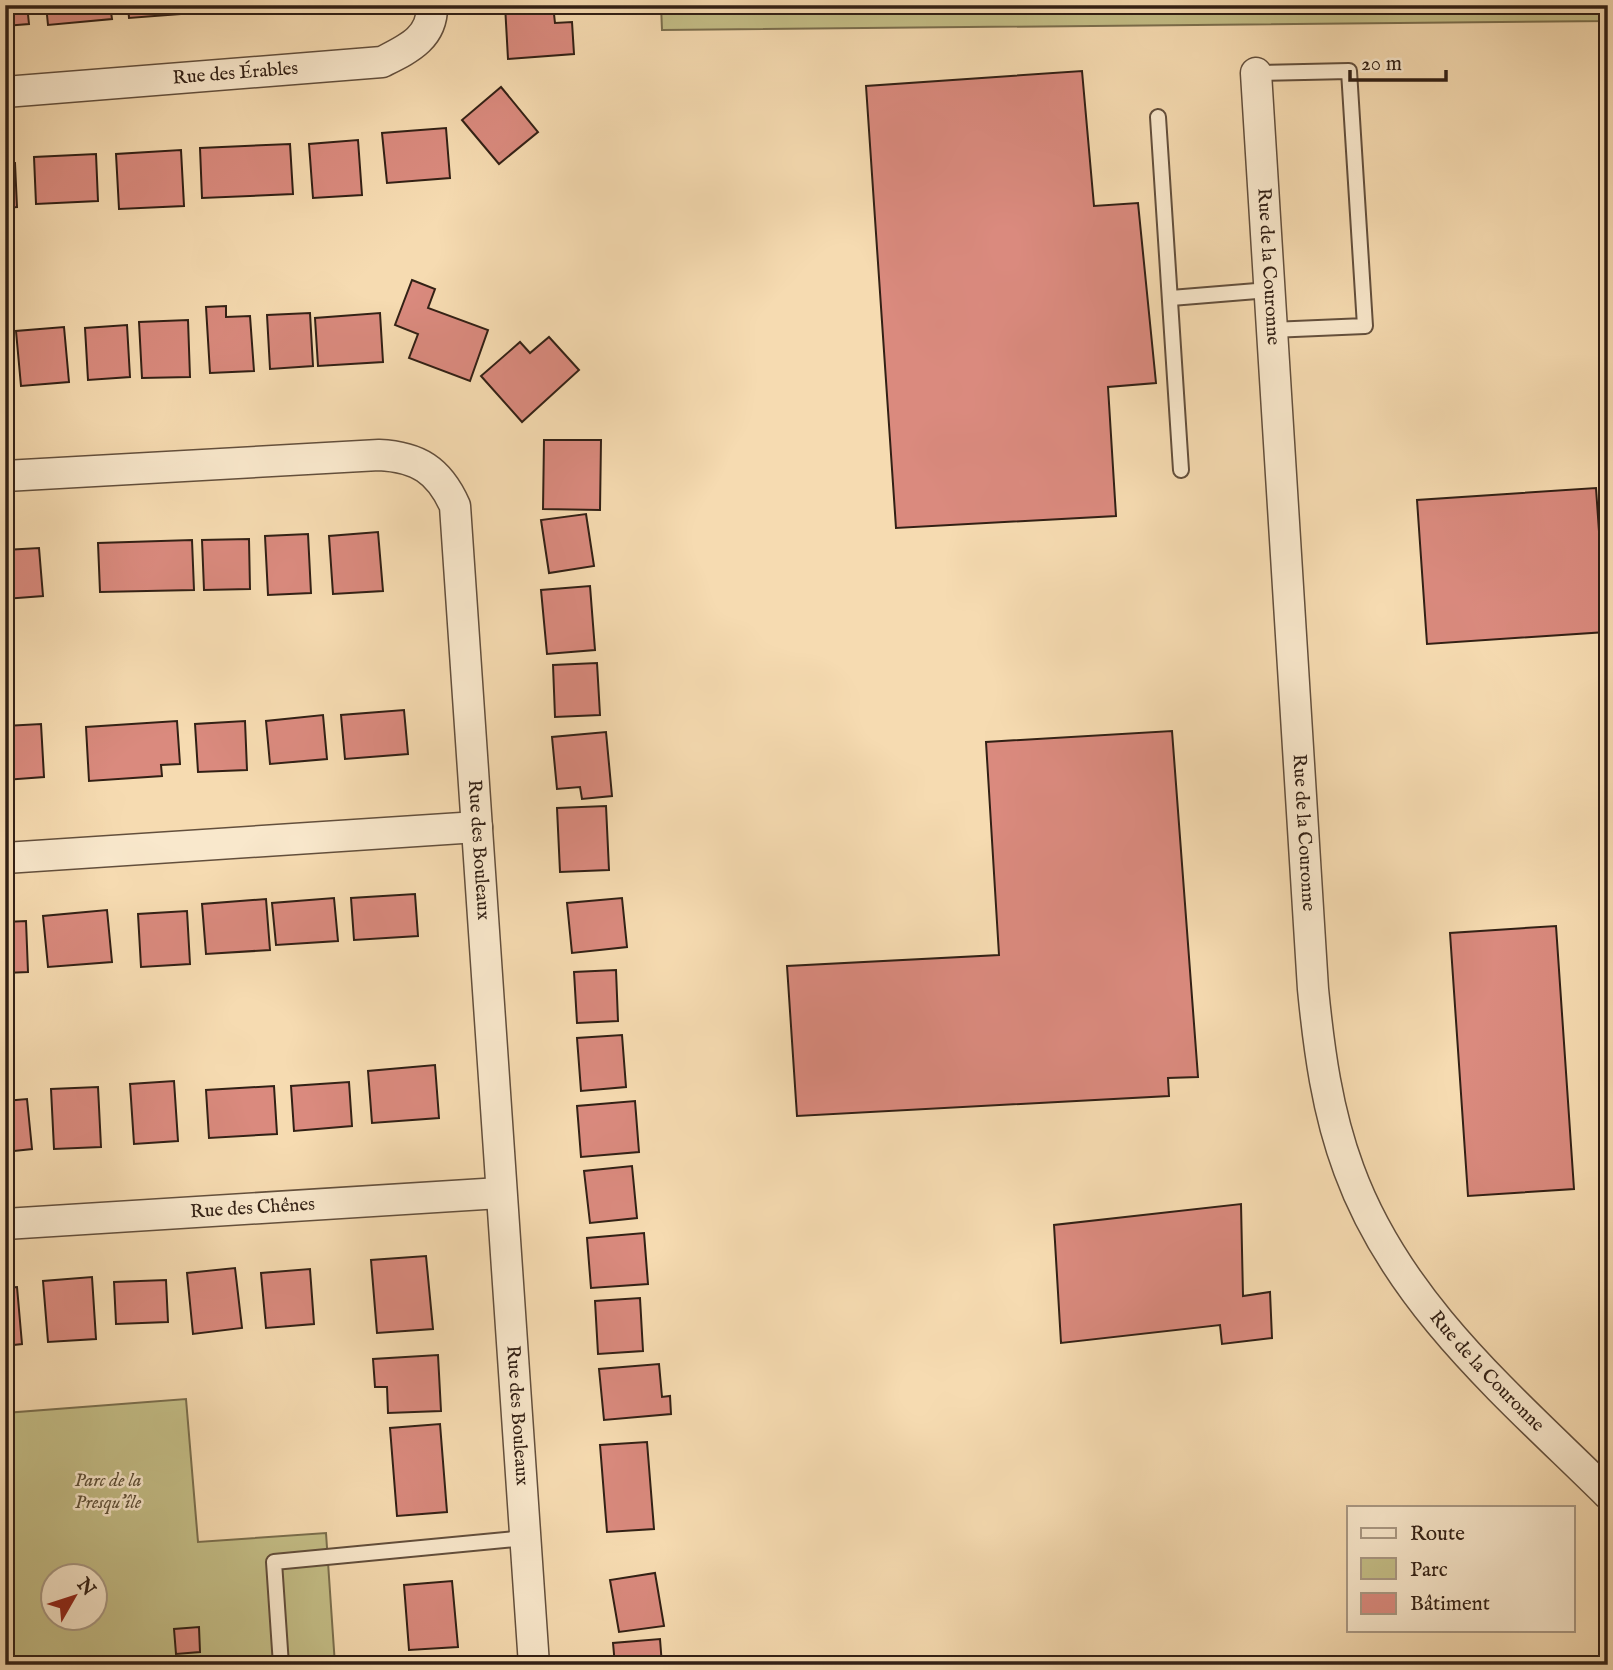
<svg xmlns="http://www.w3.org/2000/svg" width="1613" height="1670" font-family="'IM FELL English',serif">
<style>
.green{fill:#c4be87;stroke:#7b6f4e;stroke-width:2;fill-rule:evenodd}
.building{fill:#da8a7e;stroke:#322015;stroke-width:2}
.lines{fill:none;stroke-linecap:round;stroke-linejoin:round}
.service-casing{stroke:#634f3c;stroke-width:18}
.minor-casing{stroke:#634f3c;stroke-width:33}
.service{stroke:#f9e8cc;stroke-width:14}
.minor{stroke:#f9e8cc;stroke-width:30}
.labels{text-anchor:middle;dominant-baseline:central;stroke-width:5;stroke-linejoin:round;paint-order:stroke}
.street-label{font-size:19px;fill:#322015;stroke:#f9e8cc}
.park-label{font-size:19px;font-style:italic;fill:#5e4f37;stroke:#f9e8cc}
</style>
<rect width="100%" height="100%" fill="#f6dbb1"/>
<filter id="stains"><feTurbulence type="fractalNoise" baseFrequency=".00286" numOctaves="4"/><feColorMatrix values="0 0 0 0 .2 0 0 0 0 .09 0 0 0 0 .02 0 0 0 .5 -.17"/></filter>
<radialGradient id="worn" r=".72"><stop offset=".6" stop-color="#630" stop-opacity="0"/><stop offset="1" stop-color="#630" stop-opacity=".3"/></radialGradient>
<g class="green">
<path d="M661 5H1608V21L662 30Z"/>
<path d="M186 1399 198 1542 326 1533 335 1665H5V1413ZM52 1576H94V1618H52Z"/>
</g>
<g class="building">
<path d="M5 5H27L29 24 5 26Z"/>
<path d="M46 5H110L112 19 48 25Z"/>
<path d="M128 5H179L180 14 129 18Z"/>
<path d="M203 5H267V10L204 14Z"/>
<path d="M505 5H553L555 23 572 22 574 54 508 59Z"/>
<path d="M1082 71 1094 206 1138 203 1156 383 1108 387 1116 516 896 528 866 86Z"/>
<path d="M501 87 538 132 499 164 462 120Z"/>
<path d="M446 128 450 178 387 183 382 133Z"/>
<path d="M358 140 362 195 313 198 309 144Z"/>
<path d="M290 144 293 194 202 198 200 148Z"/>
<path d="M181 150 184 206 119 209 116 154Z"/>
<path d="M96 154 98 201 36 204 34 157Z"/>
<path d="M15 163 17 207 5 208V164Z"/>
<path d="M412 280 435 289 428 308 488 330 470 381 409 358 418 334 395 325Z"/>
<path d="M226 306V317L250 316 254 371 210 373 206 307Z"/>
<path d="M310 313 313 366 270 369 267 315Z"/>
<path d="M380 313 383 362 318 366 315 318Z"/>
<path d="M188 320 190 377 142 378 139 322Z"/>
<path d="M127 325 130 377 88 380 85 328Z"/>
<path d="M64 327 69 382 21 386 16 331Z"/>
<path d="M549 337 579 370 522 422 481 376 520 342 530 353Z"/>
<path d="M544 440H601L600 510 543 509Z"/>
<path d="M1596 488 1606 632 1427 644 1417 500Z"/>
<path d="M586 514 594 566 549 573 541 520Z"/>
<path d="M378 532 383 591 333 594 329 536Z"/>
<path d="M308 534 311 593 268 595 265 536Z"/>
<path d="M249 539 250 589 204 590 202 540Z"/>
<path d="M192 540 194 590 100 592 98 543Z"/>
<path d="M39 548 43 596 5 599V550Z"/>
<path d="M590 586 595 650 547 654 541 590Z"/>
<path d="M597 663 600 715 555 717 553 665Z"/>
<path d="M404 710 408 754 345 759 341 715Z"/>
<path d="M323 715 327 759 270 764 266 721Z"/>
<path d="M177 721 180 764 161 765 162 776 89 781 86 727Z"/>
<path d="M245 721 247 770 198 772 195 724Z"/>
<path d="M41 724 44 777 5 780V726Z"/>
<path d="M1172 731 1198 1077 1168 1078 1169 1096 797 1116 787 966 999 955 986 742Z"/>
<path d="M606 732 612 796 582 799 580 787 557 789 552 737Z"/>
<path d="M606 806 609 870 560 872 557 808Z"/>
<path d="M415 894 418 936 354 940 351 898Z"/>
<path d="M334 898 338 941 276 945 272 903Z"/>
<path d="M622 898 627 947 572 953 567 903Z"/>
<path d="M266 899 270 950 206 954 202 904Z"/>
<path d="M107 910 112 962 48 967 43 916Z"/>
<path d="M187 911 190 964 141 967 138 914Z"/>
<path d="M26 921 28 972 5 973V922Z"/>
<path d="M1556 926 1574 1189 1468 1196 1450 933Z"/>
<path d="M616 970 618 1021 577 1023 574 972Z"/>
<path d="M622 1035 626 1087 581 1091 577 1038Z"/>
<path d="M435 1065 439 1118 372 1123 368 1071Z"/>
<path d="M174 1081 178 1141 134 1144 130 1084Z"/>
<path d="M349 1082 352 1126 294 1131 291 1086Z"/>
<path d="M274 1086 277 1134 209 1138 206 1090Z"/>
<path d="M98 1087 101 1147 54 1149 51 1089Z"/>
<path d="M27 1099 32 1149 5 1152V1101Z"/>
<path d="M635 1101 639 1152 581 1157 577 1106Z"/>
<path d="M632 1166 637 1218 590 1223 584 1171Z"/>
<path d="M1241 1204 1243 1296 1270 1292 1272 1338 1222 1344 1220 1325 1061 1343 1054 1225Z"/>
<path d="M644 1233 648 1284 591 1288 587 1238Z"/>
<path d="M426 1256 433 1329 377 1333 371 1260Z"/>
<path d="M235 1268 242 1328 193 1334 187 1273Z"/>
<path d="M310 1269 314 1324 266 1328 261 1273Z"/>
<path d="M92 1277 96 1339 48 1342 43 1281Z"/>
<path d="M166 1280 168 1322 116 1324 114 1282Z"/>
<path d="M17 1287 22 1344 5 1346V1288Z"/>
<path d="M640 1298 643 1351 598 1354 595 1301Z"/>
<path d="M438 1355 441 1411 388 1413 387 1387H375L373 1359Z"/>
<path d="M659 1364 662 1397 670 1396 671 1414 604 1420 599 1369Z"/>
<path d="M440 1424 447 1512 397 1516 390 1428Z"/>
<path d="M647 1442 654 1529 607 1532 600 1445Z"/>
<path d="M655 1573 664 1626 619 1632 610 1580Z"/>
<path d="M452 1581 458 1647 409 1650 404 1585Z"/>
<path d="M199 1627 200 1652 176 1654 174 1629Z"/>
<path d="M660 1639 662 1665H615L613 1643Z"/>
</g>
<g class="lines">
<g class="service-casing">
<g id="service">
<path d="M1256 73 1349 71 1365 326 1271 330"/>
<path d="M1158 117 1181 470"/>
<path d="M1171 298 1269 290"/>
<path d="M281 1665 274 1562 525 1538"/>
</g>
</g>
<g class="minor-casing">
<g id="minor">
<path id="s1" d="M1256 73 1313 989C1319 1050 1327 1111 1349 1170 1398 1304 1509 1396 1608 1494"/>
<path id="s2" d="M5 92 382 62C408 49 433 38 432 5"/>
<path id="s3" d="M5 476 379 455C418 457 439 470 455 506L534 1665"/>
<path d="M5 858 477 827"/>
<path id="s4" d="M5 1224 500 1193"/>
</g>
</g>
<use href="#service" class="service"/>
<use href="#minor" class="minor"/>
</g>
<g class="labels">
<g class="street-label">
<text stroke="none"><textPath href="#s2" startOffset="231">Rue des Érables</textPath></text>
<text stroke="none"><textPath href="#s1" startOffset="194">Rue de la Couronne</textPath></text>
<text stroke="none"><textPath href="#s1" startOffset="761">Rue de la Couronne</textPath></text>
<text stroke="none"><textPath href="#s3" startOffset="817">Rue des Bouleaux</textPath></text>
<text stroke="none"><textPath href="#s4" startOffset="248">Rue des Chênes</textPath></text>
<text stroke="none"><textPath href="#s1" startOffset="1349">Rue de la Couronne</textPath></text>
<text stroke="none"><textPath href="#s3" startOffset="1384">Rue des Bouleaux</textPath></text>
</g>
<g class="park-label">
<text x="108" y="1481">Parc de la<tspan x="108" dy="22">Presqu'île</tspan></text>
</g>
</g>
<rect width="1613" height="1670" fill="none" stroke="#f6dbb1" stroke-width="28"/>
<rect x="7" y="7" width="1599" height="1656" fill="none" stroke="#322015" stroke-width="3.5"/>
<rect x="14" y="14" width="1585" height="1642" fill="none" stroke="#322015" stroke-width="2"/>
<rect x="1347" y="1506" width="228" height="126" fill="#f9e8cc" stroke="#a99883" stroke-width="2"/>
<rect x="1361" y="1528" width="35" height="10" fill="#f9e8cc" stroke="#a99883" stroke-width="2"/>
<text x="1410" y="1540" font-size="21" fill="#322015">Route</text>
<rect x="1361" y="1558" width="35" height="21" fill="#c4be87" stroke="#a99883" stroke-width="2"/>
<text x="1410" y="1576" font-size="21" fill="#322015">Parc</text>
<rect x="1361" y="1593" width="35" height="21" fill="#da8a7e" stroke="#a99883" stroke-width="2"/>
<text x="1410" y="1610" font-size="21" fill="#322015">Bâtiment</text>
<g transform="translate(74 1597) rotate(51)"><circle r="33" fill="#f9e8cc" stroke="#a99883" stroke-width="2"/>
<path d="M0-5L12 26L0 18L-12 26Z" fill="#8f2418"/>
<text y="-10" font-size="19" font-weight="bold" text-anchor="middle" fill="#322015">N</text>
</g>
<path d="M1350 70v10h96v-10" fill="none" stroke="#322015" stroke-width="3.5"/>
<text x="1361" y="70" font-size="21" fill="#322015" stroke="#f9e8cc" stroke-width="5" paint-order="stroke">20 m</text>
<rect width="100%" height="100%" filter="url(#stains)"/>
<rect width="100%" height="100%" fill="url(#worn)"/>
</svg>
